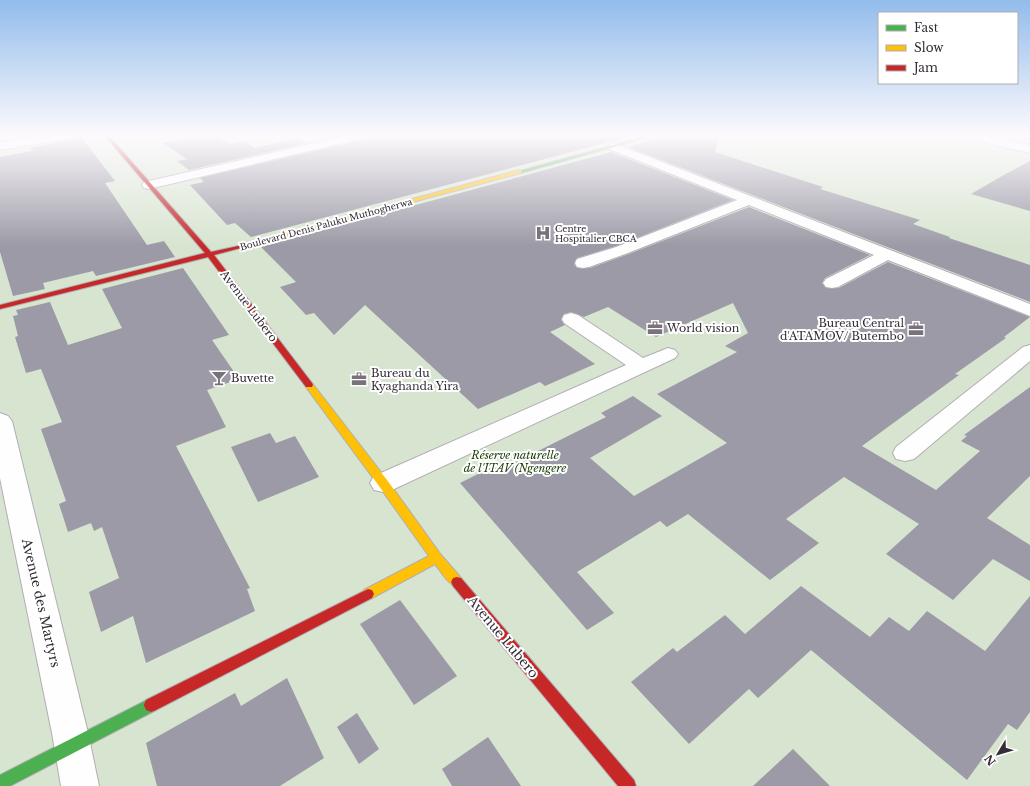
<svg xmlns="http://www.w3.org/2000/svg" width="1030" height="786" font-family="'Libre Baskerville',serif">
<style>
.green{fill:#d7e5d0}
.building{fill:#9c9aa6}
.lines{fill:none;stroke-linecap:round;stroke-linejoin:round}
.street-casing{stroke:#b2adb4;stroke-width:2}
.fast-casing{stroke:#b2adb4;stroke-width:2}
.slow-casing{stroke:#b2adb4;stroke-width:2}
.jam-casing{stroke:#b2adb4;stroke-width:2}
.street{fill:#fefefe;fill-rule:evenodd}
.fast{fill:#4caf50;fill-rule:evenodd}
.slow{fill:#ffc107;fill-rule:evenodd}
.jam{fill:#c62828;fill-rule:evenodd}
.labels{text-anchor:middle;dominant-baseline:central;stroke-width:4;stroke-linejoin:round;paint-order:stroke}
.far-street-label{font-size:9px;fill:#342c36;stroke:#fff}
.far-poi-label{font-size:9px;fill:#342c36;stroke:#fff;text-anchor:start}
.street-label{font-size:11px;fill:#342c36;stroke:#fff}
.poi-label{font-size:11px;fill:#342c36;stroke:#fff;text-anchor:start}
.park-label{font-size:11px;font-style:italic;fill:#163900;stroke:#fff}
.near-street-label{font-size:13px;fill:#342c36;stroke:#fff}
</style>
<rect width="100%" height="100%" fill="#faf5fa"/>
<rect class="green" x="0" y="136" width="1030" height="650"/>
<g class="building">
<path d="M195 136H215L231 144 244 141 255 148 298 138 307 143 189 170 177 161 187 159 163 143Z"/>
<path d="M379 136H632L251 237 235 223 227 225 190 185 204 182 200 178Z"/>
<path d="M658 136H719L715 152 823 187 820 189 920 220 913 224 950 237 949 238 1030 265V302L628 147 655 139Z"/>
<path d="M81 137 115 181 105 183 147 245 164 241 175 257 96 276 93 271 89 272 43 283 45 289 13 296 0 252V157L32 151 30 148Z"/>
<path d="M611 152 733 200 616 246 577 258 574 264 577 268H590L629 254 749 207 870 255 825 278 822 283 826 288H839L888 262 1030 317 1004 337 1006 338 955 374 959 375 862 446 936 490 980 451 961 441 967 436 964 435 1030 387V476L987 518 1030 545V581L993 559 953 600 886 554 919 524 844 477 786 519 819 543 770 580 688 514 667 527 660 521 577 572 614 613 587 630 460 483 508 459 512 464 606 417 601 413 633 396 662 416 590 458 634 496 727 443 657 394 737 352 725 346 748 333 733 303 656 337 608 307 584 317 571 312 564 314 561 320 565 325 550 332 595 364 545 386 540 382 478 409 365 305 334 335 314 313 306 315 280 287 296 282 261 247Z"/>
<path d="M1030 161V211L971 194 1002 176Z"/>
<path d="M183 268 229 335 212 340 239 379 207 390 226 427 176 446 250 588 247 589 255 611 146 663 133 616 101 632 89 592 119 578 102 527 94 531 91 523 68 532 59 504 66 501 41 429 62 422 41 369 26 373 15 337 18 336 13 316 18 315 16 310 50 302 68 345 122 328 102 289Z"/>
<path d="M270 433 276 443 295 436 319 477 258 502 231 447Z"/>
<path d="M801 586 870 637 889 617 909 631 927 611 985 651 1030 596V712L1017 730 1008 724 967 780 811 650 758 698 749 689 689 744 631 682 673 648 677 652 725 615 745 634Z"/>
<path d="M400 600 457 676 414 705 360 624Z"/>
<path d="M287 678 324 758 280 786H157L146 743 235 693 241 706Z"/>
<path d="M357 713 379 749 359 764 337 727Z"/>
<path d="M488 737 521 786H452L442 769Z"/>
<path d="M793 749 830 786H753Z"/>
</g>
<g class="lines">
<g class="street-casing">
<g id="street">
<path d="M45 136H74L72 138 68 139 0 150V142Z"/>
<path d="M345 136H366L364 138 360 139 149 189 144 188 142 185 144 182 149 181Z"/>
<path d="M964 136H986L1030 145V153L966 138Z"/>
<path d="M613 143 1030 304V316L888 260 838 287 832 288 826 287 823 283 826 279 874 255 749 205 628 253 589 267 583 268 577 267 575 263 577 259 616 247 737 200 609 149 607 147 609 145Z"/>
<path d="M571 313 578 315 643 358 668 348 675 350 678 354 675 358 392 490 383 492 374 490 370 483 374 476 626 365 564 323 562 319 564 315Z"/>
<path d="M1030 345V361L914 459 905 461 896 459 893 453 896 447 1023 347Z"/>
<path d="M0 413 8 416 12 421 88 733 99 786H61L52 733 0 478Z"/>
</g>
</g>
<g class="fast-casing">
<g id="fast">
<path d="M646 136H653L521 173 516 172Z"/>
<path d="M151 698 156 700 158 705 156 710 10 786H0V775Z"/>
</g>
</g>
<g class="slow-casing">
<g id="slow">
<path d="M1016 136 1030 138V140L1016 137Z"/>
<path d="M519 170 522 172 521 173 252 245 247 244Z"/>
<path d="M309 382 312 383 387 480 441 555 461 578 463 582 461 586C450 589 442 572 435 564L372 598 368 599 364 598 362 594 364 590 429 556 379 486 306 387 305 385 306 383Z"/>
</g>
</g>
<g class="jam-casing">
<g id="jam">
<path d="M105 136H109L211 252 252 243V245L214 255 312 383 313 385 312 387H306L208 257 0 309V305L205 253Z"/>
<path d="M457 577 461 578 634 780 636 786H618L453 586 451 582 453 578Z"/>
<path d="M368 589 372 590 374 594 372 598 156 710 151 712 146 710 144 705 146 700Z"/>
</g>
</g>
<use href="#street" class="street"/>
<use href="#fast" class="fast"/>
<use href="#slow" class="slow"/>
<use href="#jam" class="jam"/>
</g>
<linearGradient id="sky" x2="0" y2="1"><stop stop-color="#92bceb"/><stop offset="0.55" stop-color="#fdfafd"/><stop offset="1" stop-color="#fdfafd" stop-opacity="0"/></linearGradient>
<rect width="1030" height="246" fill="url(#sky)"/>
<defs>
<g id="hospital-bare" transform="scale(1.2)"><path d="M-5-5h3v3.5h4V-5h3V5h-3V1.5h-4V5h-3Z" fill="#79727b" stroke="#fff" stroke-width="2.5" paint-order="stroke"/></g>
<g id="office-bare" transform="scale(1.2)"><path d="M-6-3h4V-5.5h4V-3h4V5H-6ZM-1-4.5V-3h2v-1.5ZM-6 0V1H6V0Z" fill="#79727b" stroke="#fff" stroke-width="2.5" paint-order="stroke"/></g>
<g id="bar-bare" transform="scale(1.2)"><path d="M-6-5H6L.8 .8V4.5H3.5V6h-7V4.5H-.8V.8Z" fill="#79727b" stroke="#fff" stroke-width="2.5" paint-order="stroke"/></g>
</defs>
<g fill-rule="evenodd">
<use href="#hospital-bare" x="543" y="233"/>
<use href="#office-bare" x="655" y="328"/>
<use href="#office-bare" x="916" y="329"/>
<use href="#bar-bare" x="219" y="378"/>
<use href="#office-bare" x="359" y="379"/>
</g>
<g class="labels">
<g class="far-street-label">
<text transform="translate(326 224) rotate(-15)">Boulevard Denis Paluku Muthogherwa</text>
</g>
<g class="far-poi-label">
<text x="555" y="228">Centre<tspan x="555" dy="10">Hospitalier CBCA</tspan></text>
</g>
<g class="street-label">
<text transform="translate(249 306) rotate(53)">Avenue Lubero</text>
</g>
<g class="poi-label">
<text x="904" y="323" text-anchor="end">Bureau Central<tspan x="904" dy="13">d'ATAMOV/ Butembo</tspan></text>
<text x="667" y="328">World vision</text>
<text x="371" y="373">Bureau du<tspan x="371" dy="13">Kyaghanda Yira</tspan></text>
<text x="231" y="378">Buvette</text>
</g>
<g class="park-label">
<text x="515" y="455">Réserve naturelle<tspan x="515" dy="13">de l'ITAV (Ngengere</tspan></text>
</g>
<g class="near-street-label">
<text transform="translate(41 603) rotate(77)">Avenue des Martyrs</text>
<text transform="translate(503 637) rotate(50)">Avenue Lubero</text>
</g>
</g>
<rect x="878" y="12" width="140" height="72" fill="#ffffff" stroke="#aeabaf"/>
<rect x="886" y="25" width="20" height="6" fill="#4caf50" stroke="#aeabaf"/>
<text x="914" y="32" font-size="12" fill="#342c36">Fast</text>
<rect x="886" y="45" width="20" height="6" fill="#ffc107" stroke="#aeabaf"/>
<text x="914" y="52" font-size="12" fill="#342c36">Slow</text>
<rect x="886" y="65" width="20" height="6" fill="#c62828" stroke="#aeabaf"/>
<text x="914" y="72" font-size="12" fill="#342c36">Jam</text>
<g transform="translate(998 754) rotate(232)" stroke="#ffffff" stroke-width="3" paint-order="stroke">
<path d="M0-3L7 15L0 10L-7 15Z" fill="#342c36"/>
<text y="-6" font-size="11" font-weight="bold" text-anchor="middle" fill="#342c36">N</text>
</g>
</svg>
